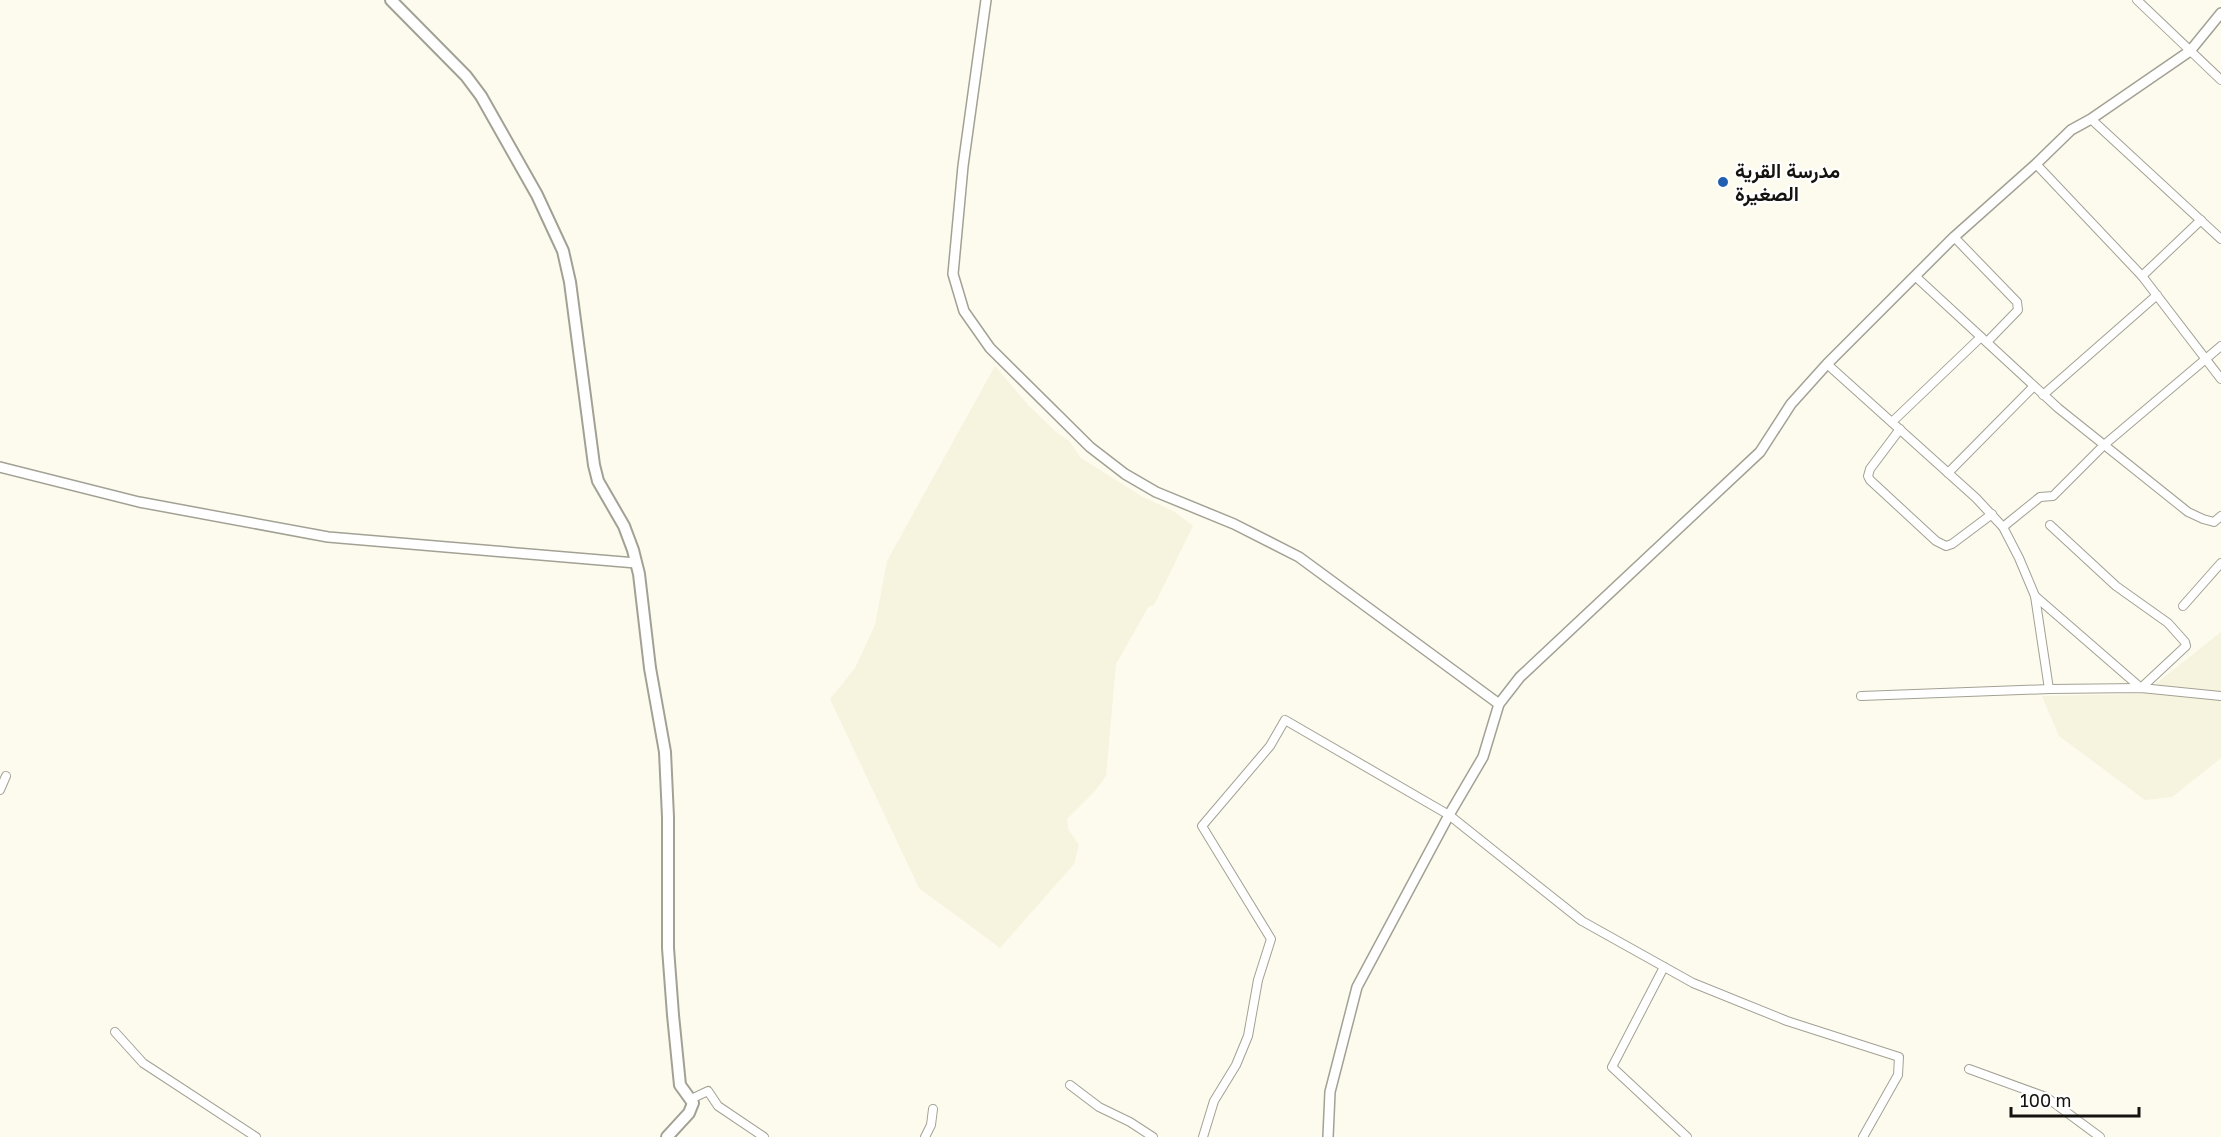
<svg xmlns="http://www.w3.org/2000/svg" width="2221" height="1137" font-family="'Golos Text',Vazirmatn,sans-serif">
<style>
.built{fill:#f6f3de}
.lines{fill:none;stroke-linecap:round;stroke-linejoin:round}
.minor-casing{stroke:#a3a194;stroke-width:10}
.tertiary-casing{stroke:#a3a194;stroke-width:12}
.secondary-casing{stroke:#a3a194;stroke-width:14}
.minor{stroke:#fff;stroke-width:8}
.tertiary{stroke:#fff;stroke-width:9}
.secondary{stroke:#fff;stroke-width:10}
.poi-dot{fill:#225fb1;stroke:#fff;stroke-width:2}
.labels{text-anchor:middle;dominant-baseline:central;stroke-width:4.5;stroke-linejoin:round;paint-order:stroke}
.poi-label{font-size:20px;font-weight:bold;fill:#14130f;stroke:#fff;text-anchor:start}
</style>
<rect width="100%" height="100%" fill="#fdfbee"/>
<g class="built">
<path d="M995 366 1029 406 1056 432 1069 441 1081 458 1143 497 1175 512 1193 526 1154 605 1149 606 1116 664 1106 776 1095 791 1067 819 1068 829 1079 845 1074 864 1000 948 919 888 830 699 855 668 875 625 887 561Z"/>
<path d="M2221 632V758L2172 797 2145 800 2059 736 2042 696 2143 694Z"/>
</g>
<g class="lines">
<g class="minor-casing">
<g id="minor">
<path d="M2137 0 2221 80"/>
<path d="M2091 119 2221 239"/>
<path d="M2036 164 2142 276 2221 379"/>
<path d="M1954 237 2017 302 2018 310 1987 342"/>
<path d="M1915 276 2058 408 2188 512 2203 519 2214 522 2221 516"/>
<path d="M2142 276 2201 220"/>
<path d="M1827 364 1976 498 2003 527 2019 558 2035 596 2049 689"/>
<path d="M2043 395 2157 295"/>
<path d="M1892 422 1981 337"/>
<path d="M1900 429 1870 469 1868 476 1870 480 1936 541 1946 546 1952 544 1992 514"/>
<path d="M1948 473 2034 386"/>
<path d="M2003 527 2040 497 2053 496 2104 445 2221 346"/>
<path d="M2035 596 2141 688 2186 646 2185 642 2168 623 2116 586 2050 525"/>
<path d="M2183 606 2221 563"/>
<path d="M1861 696 2049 689 2141 688 2221 696"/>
<path d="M0 790 6 776"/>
<path d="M1664 967 1612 1067 1687 1137"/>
<path d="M115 1032 143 1063 256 1137"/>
<path d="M1969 1069 2046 1097 2100 1137"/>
<path d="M1070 1085 1099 1107 1130 1122 1153 1137"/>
<path d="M691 1099 708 1091 718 1106 764 1137"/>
<path d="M925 1137 931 1125 933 1109"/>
<path d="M1203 1137 1214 1101 1236 1065 1248 1036 1258 980 1271 939 1202 826 1270 746 1285 720 1449 815 1582 921 1693 983 1787 1021 1899 1057 1898 1075 1863 1137"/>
</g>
</g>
<g class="tertiary-casing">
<g id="tertiary">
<path d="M986 0 963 166 953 274 964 311 990 348 1090 447 1125 474 1156 492 1234 524 1299 557 1499 704"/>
<path d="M0 467 139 502 328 537 636 563"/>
<path d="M1328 1137 1330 1092 1357 987 1449 815 1483 757 1499 704 1520 677 1760 452 1791 404 1827 364 1954 237 2036 164 2071 130 2091 119 2190 51 2221 13"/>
</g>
</g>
<g class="secondary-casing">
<path id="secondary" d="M391 0 466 76 481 96 537 195 563 251 570 282 594 465 598 481 624 526 633 550 639 574 650 668 665 752 668 817V948L673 1015 680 1085 693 1103 689 1113 667 1137"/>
</g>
<use href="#minor" class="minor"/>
<use href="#tertiary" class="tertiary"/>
<use href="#secondary" class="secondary"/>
</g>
<circle class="poi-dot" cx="1723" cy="182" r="6"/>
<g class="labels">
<g class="poi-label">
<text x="1735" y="170">مدرسة القرية<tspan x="1735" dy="23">الصغيرة</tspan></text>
</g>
</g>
<path d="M2011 1107v9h128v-9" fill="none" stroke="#14130f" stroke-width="3"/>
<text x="2020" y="1107" font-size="18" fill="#14130f" stroke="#ffffff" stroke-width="4.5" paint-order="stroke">100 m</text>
</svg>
